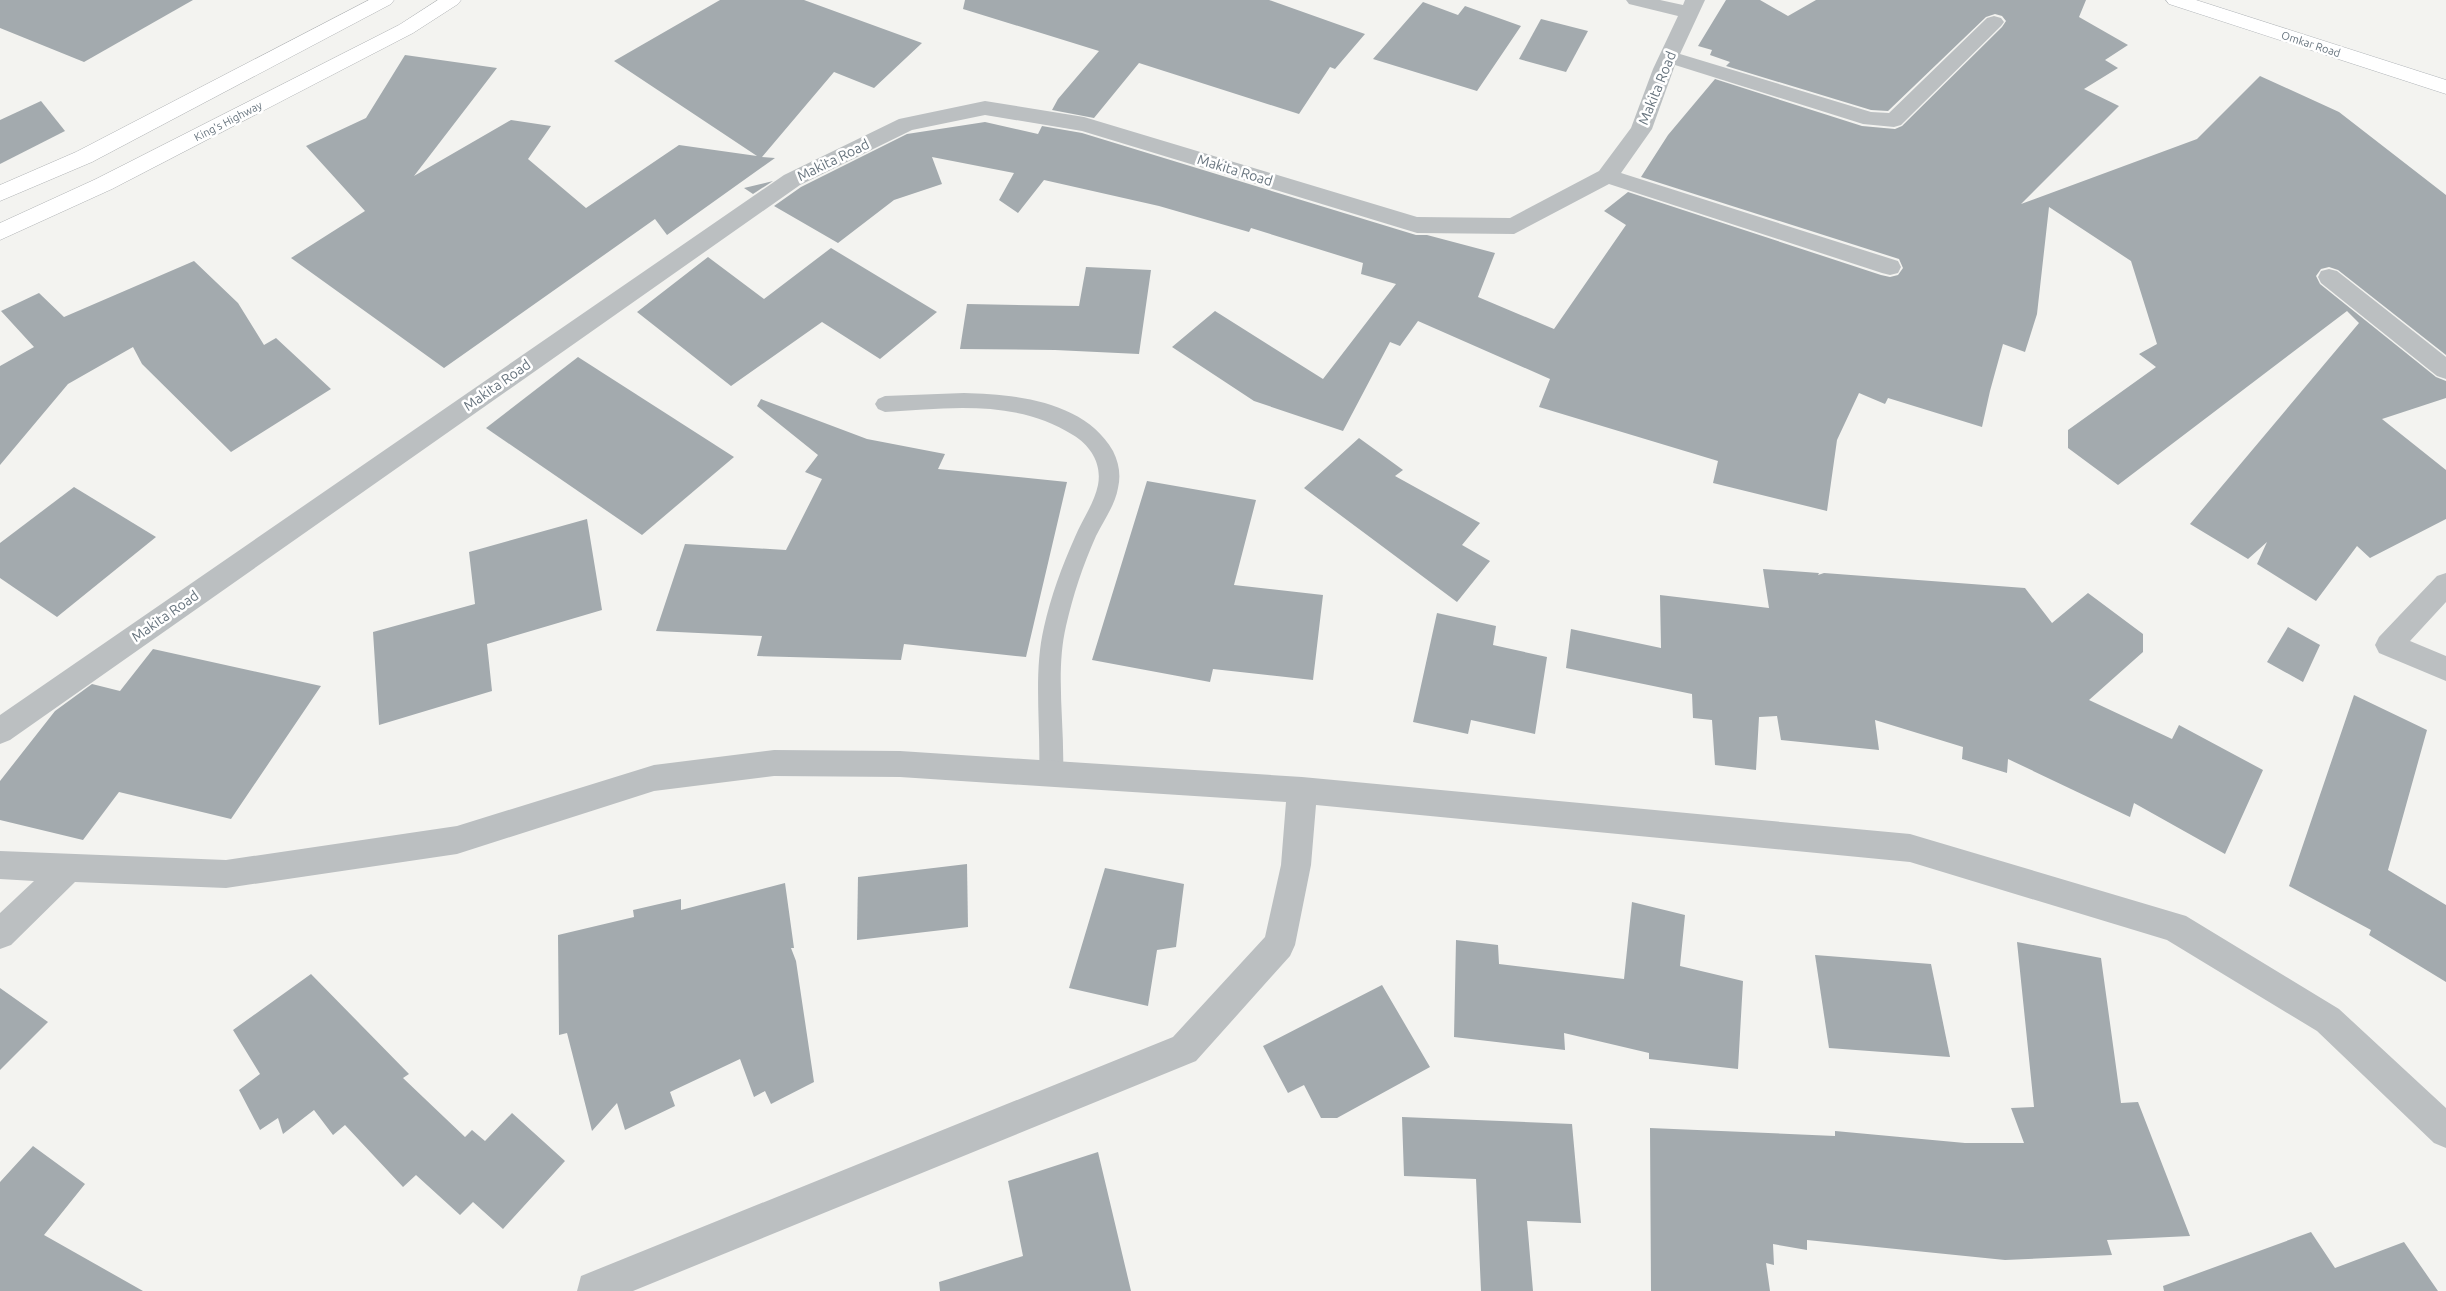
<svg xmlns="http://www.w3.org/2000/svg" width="2446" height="1291" font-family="Ubuntu,sans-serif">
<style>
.building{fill:#a3aaae}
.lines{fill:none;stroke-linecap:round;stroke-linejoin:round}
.secondary-casing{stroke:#b0b4b8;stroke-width:1}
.highway-casing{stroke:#afb2b4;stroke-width:1}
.lane{fill:#bbbfc1;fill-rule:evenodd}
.street{fill:#bbbfc1;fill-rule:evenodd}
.secondary{fill:#fff;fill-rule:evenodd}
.highway{fill:#fff;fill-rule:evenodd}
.labels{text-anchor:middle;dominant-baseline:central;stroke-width:5;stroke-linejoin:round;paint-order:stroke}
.far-street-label{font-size:11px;fill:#66737d;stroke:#fff}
.street-label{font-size:14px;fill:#66737d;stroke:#fff}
</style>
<rect width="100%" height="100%" fill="#f3f3f0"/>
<g class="building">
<path d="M0 0H193L84 62 0 28Z"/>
<path d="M720 0H804L922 43 874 88 834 72 762 157 775 158 667 235 655 219 444 368 291 258 365 211 306 146 366 118 405 55 497 68 414 176 511 120 551 126 528 159 586 208 679 145 757 156 614 61Z"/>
<path d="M965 0H1269L1365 34 1335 69 1330 67 1299 114 1139 63 1094 118 1052 110 1058 99 1099 51 963 9Z"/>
<path d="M1726 0H1760L1788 16 1816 0H2086L2079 17 2128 45 2105 60 2118 68 2084 89 2119 106 2021 204 2197 139 2260 76 2339 112 2446 195V355L2338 270 2329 267 2321 269 2316 276 2320 284 2436 377 2446 381V398L2382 419 2446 470V519L2370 558 2357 546 2316 601 2257 564 2267 542 2248 559 2190 524 2359 323 2347 311 2118 485 2068 448V430L2156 367 2139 354 2157 344 2131 261 2049 207 2037 314 2025 352 2003 344 1990 391 1982 427 1888 398 1885 404 1859 393 1837 440 1827 511 1713 483 1718 461 1539 407 1550 379 1418 321 1400 346 1390 342 1343 431 1254 401 1172 347 1215 311 1323 379 1396 284 1361 274 1363 263 1251 228 1249 232 1159 206 1044 180 1018 213 999 200 1014 173 932 157 942 184 894 200 838 243 774 206 801 187 907 134 985 122 1038 134 1042 126 1082 133 1416 235H1427L1495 253 1478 297 1554 329 1626 225 1604 211 1628 192 1881 275 1890 277 1898 275 1903 268 1899 259 1641 177 1668 135 1715 79 1862 126 1895 129 1902 126 2002 27 2006 21 2002 16 1995 14 1986 17 1888 111 1871 110 1726 66 1730 62 1710 55 1712 50 1698 46Z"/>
<path d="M1423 2 1458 15 1465 6 1521 26 1477 91 1373 59Z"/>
<path d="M1541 19 1588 31 1566 72 1519 59Z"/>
<path d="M41 101 65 131 0 164V120Z"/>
<path d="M773 181 753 194 744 188Z"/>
<path d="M831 248 937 312 880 359 822 322 731 386 637 312 708 257 764 299Z"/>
<path d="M194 261 238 303 264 345 276 338 331 389 231 452 142 364 133 347 68 384 0 465V366L34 347 1 311 39 293 64 317Z"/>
<path d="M1086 267 1151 270 1139 354 1055 350 960 349 967 304 1079 306Z"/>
<path d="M578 357 734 457 642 535 486 428Z"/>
<path d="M761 399 867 439 945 454 938 469 1067 482 1026 657 904 644 901 660 757 656 762 636 656 631 685 544 786 550 822 479 805 472 818 455 757 406Z"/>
<path d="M1359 438 1403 470 1395 476 1480 523 1462 545 1490 561 1457 602 1304 488Z"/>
<path d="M1147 481 1256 500 1234 585 1323 595 1313 680 1213 669 1210 682 1092 660Z"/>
<path d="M74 487 156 537 57 617 0 578V543Z"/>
<path d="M587 519 602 610 487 644 492 691 379 725 373 632 475 604 469 552Z"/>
<path d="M1763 569 1819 573 1818 575 1824 573 2025 588 2052 623 2088 593 2143 634V652L2089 700 2172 739 2179 725 2263 770 2225 854 2134 803 2130 817 2008 759 2007 773 1962 759 1963 747 1875 720 1879 750 1781 740 1777 716 1759 717 1756 770 1715 765 1712 720 1693 718 1692 694 1566 668 1571 629 1661 648 1660 595 1769 608Z"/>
<path d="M1437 613 1496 626 1493 645 1547 657 1535 734 1471 720 1468 734 1413 722Z"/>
<path d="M2288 627 2320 645 2303 682 2267 662Z"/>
<path d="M153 649 321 686 231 819 119 792 83 840 0 820V781L55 711 92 684 120 691Z"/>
<path d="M2354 695 2427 730 2388 870 2446 905V982L2369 935 2371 930 2289 886Z"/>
<path d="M967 864 968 927 857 940 858 877Z"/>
<path d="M1105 868 1184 884 1176 947 1157 950 1148 1006 1069 988Z"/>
<path d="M785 883 794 948H791L796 961 814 1082 771 1104 765 1091 754 1097 740 1059 670 1092 675 1106 625 1130 617 1103 592 1131 567 1033 559 1035 558 935 634 917 633 910 681 899V910Z"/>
<path d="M1632 902 1685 915 1680 966 1743 981 1738 1069 1649 1059V1053L1564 1033 1565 1050 1454 1037 1456 940 1498 945 1499 964 1624 979Z"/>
<path d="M2017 942 2101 958 2121 1103 2138 1102 2190 1236 2107 1240 2112 1255 2005 1260 1807 1240V1250L1773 1244 1774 1265 1766 1263 1770 1291H1651L1650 1128 1835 1136V1131L1965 1143H2024L2011 1108 2034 1107Z"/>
<path d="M1815 955 1931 964 1950 1057 1829 1048Z"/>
<path d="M311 974 409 1074 403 1078 465 1137 472 1130 485 1141 512 1113 565 1161 503 1229 473 1202 460 1215 416 1175 403 1187 345 1125 333 1135 314 1110 283 1134 278 1118 260 1130 239 1090 260 1074 233 1030Z"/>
<path d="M1382 985 1430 1067 1337 1118H1321L1304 1085 1288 1093 1263 1046Z"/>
<path d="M0 988 48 1022 0 1070Z"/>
<path d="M1402 1117 1572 1124 1581 1223 1527 1221 1533 1291H1481L1476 1179 1404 1176Z"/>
<path d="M33 1146 85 1184 44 1235 143 1291H0V1182Z"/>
<path d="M1098 1152 1131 1291H940L939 1282 1023 1256 1008 1181Z"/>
<path d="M2311 1232 2335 1268 2404 1242 2438 1291H2164L2163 1286Z"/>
</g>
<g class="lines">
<g class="secondary-casing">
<path id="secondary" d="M2166 0H2196L2446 80V94L2169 4Z"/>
</g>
<g class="highway-casing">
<g id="highway">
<path d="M369 0H394L391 4 92 162 0 201V185L76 152Z"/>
<path d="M438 0H461L458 4 413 33 112 189 0 240V223L96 179 399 25Z"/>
</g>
</g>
<path class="lane" d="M964 393C1014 394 1085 401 1113 451 1119 463 1121 475 1118 488 1115 505 1104 520 1096 536 1083 565 1073 595 1066 626 1055 674 1065 725 1063 774L1059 782 1051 785 1043 782 1039 774C1041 725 1033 674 1044 627 1051 596 1062 566 1075 537 1082 520 1094 504 1098 485 1102 464 1091 446 1073 435 1016 399 949 408 885 412L878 409 875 404 878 399 885 396Z"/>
<g class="street">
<path d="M1626 0H1660L1683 5 1685 0H1705L1680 54 1871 112 1889 113 1987 18 1994 16 2001 18 2004 22 2001 26 1901 125 1894 127 1863 124 1675 65 1652 129 1621 173 1898 261 1901 267 1898 273 1890 275 1882 273 1609 184 1514 234 1417 233 1082 131 985 115 912 130 800 185 10 740 0 744V715L784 175 899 119 985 101 1084 117 1417 217 1510 218 1599 171 1631 128 1653 69 1678 16 1629 4Z"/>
<path d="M2329 269 2337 271 2446 357V379L2437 376 2321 283 2318 277 2321 271Z"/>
<path d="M2446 573V602L2410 641 2446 656V681L2379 653 2375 645 2379 637 2437 576Z"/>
<path d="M774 750 900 751 1302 777 1910 834 2186 916 2339 1009 2446 1108V1148L2434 1143 2317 1031 2167 940 1910 862 1316 805 1311 865 1295 945 1290 956 1196 1061 633 1291H577L581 1276 1173 1037 1265 937 1281 865 1286 802 900 777 774 776 654 791 457 854 226 888 75 882 11 945 0 949V913L34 881 0 879V851L226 860 457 826 654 765Z"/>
</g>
<use href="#secondary" class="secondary"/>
<use href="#highway" class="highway"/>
</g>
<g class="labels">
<g class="far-street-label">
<text transform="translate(2311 44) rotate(18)">Omkar Road</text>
<text transform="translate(228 121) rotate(-27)">King's Highway</text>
</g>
<g class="street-label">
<text transform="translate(1657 88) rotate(-68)">Makita Road</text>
<text transform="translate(833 160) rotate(-26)">Makita Road</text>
<text transform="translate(1235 170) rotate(17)">Makita Road</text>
<text transform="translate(497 385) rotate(-35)">Makita Road</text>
<text transform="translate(165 616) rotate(-35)">Makita Road</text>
</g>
</g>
</svg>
